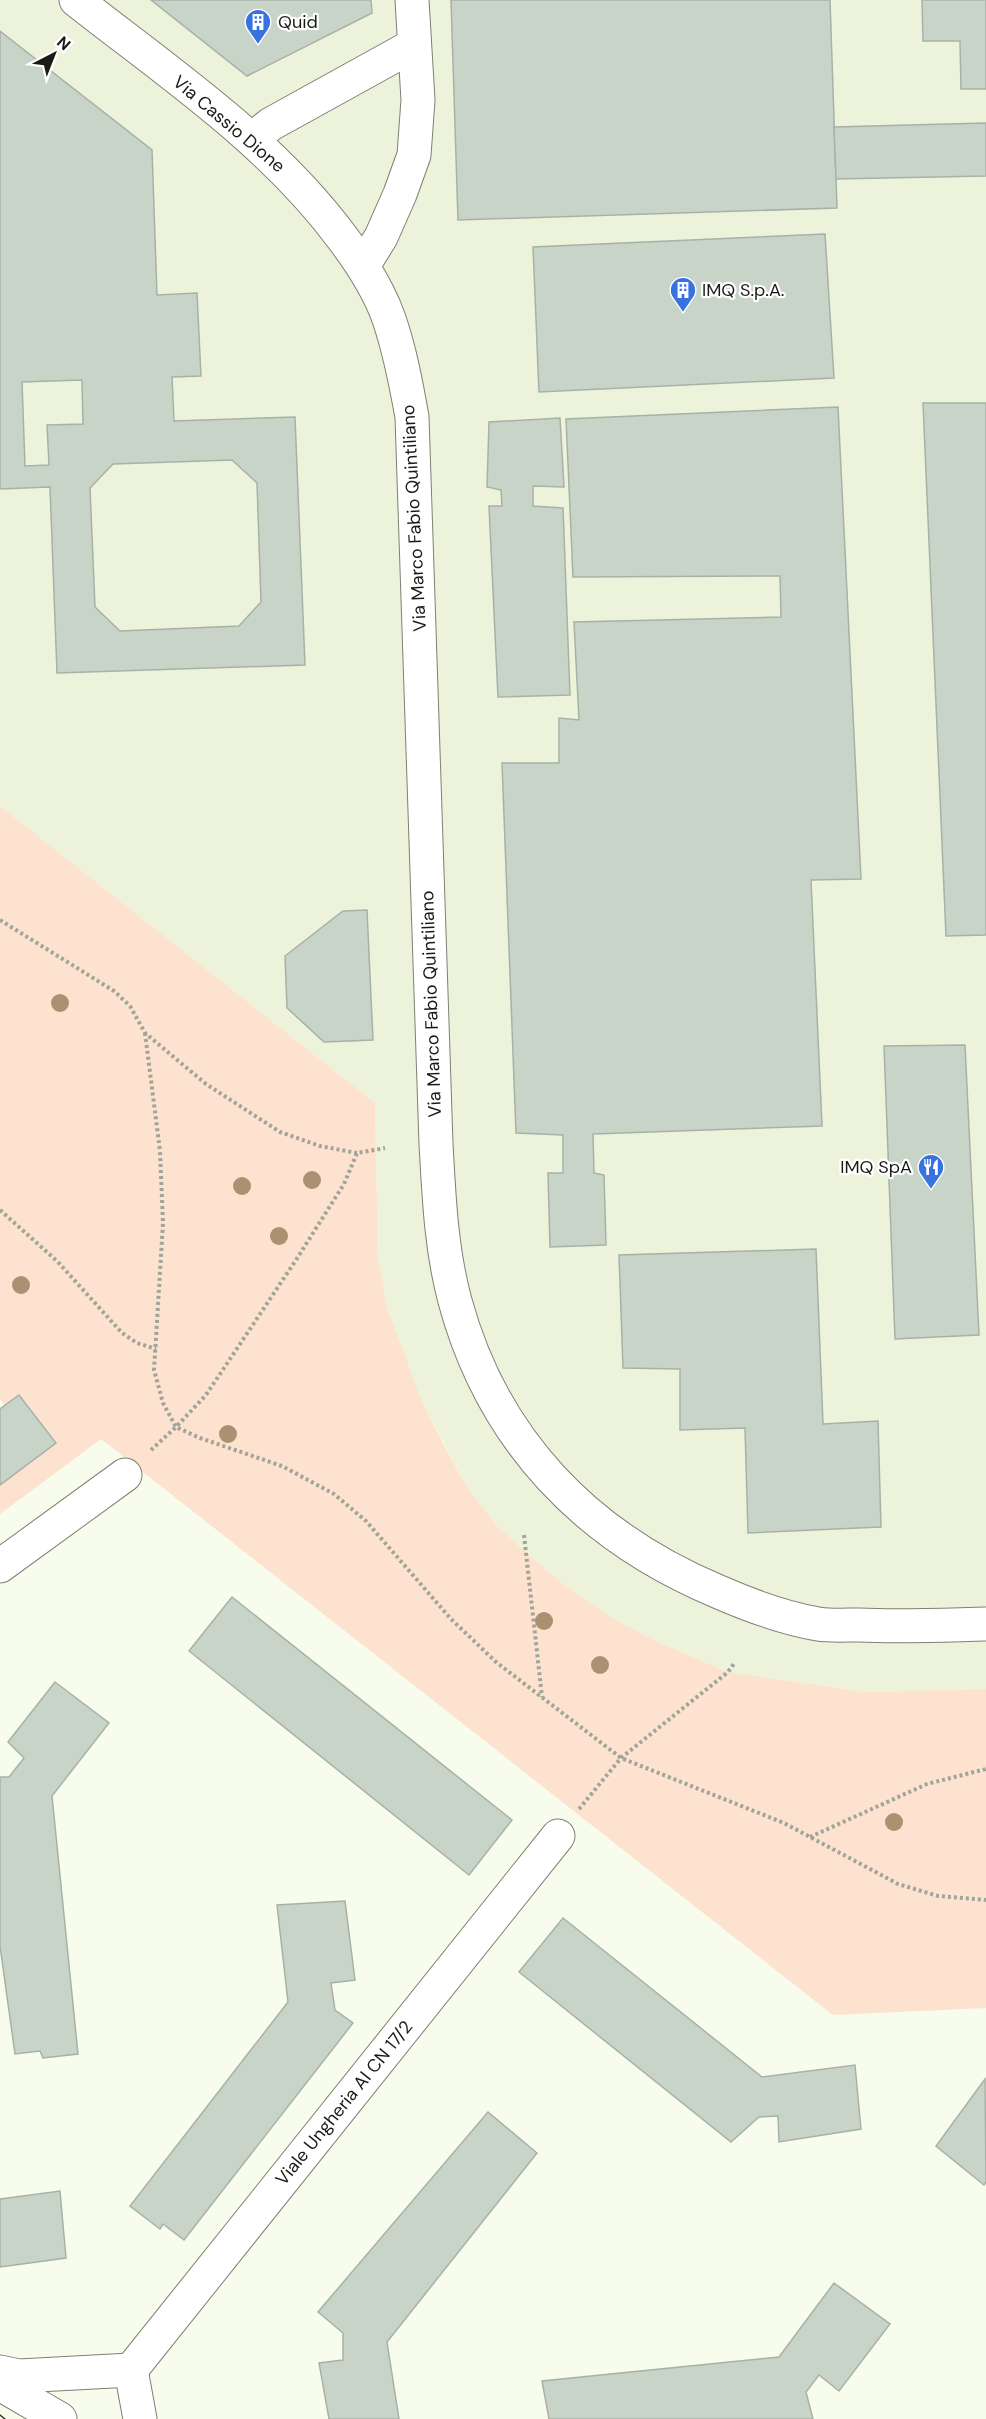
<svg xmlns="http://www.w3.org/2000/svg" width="986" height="2419" font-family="'DM Sans',sans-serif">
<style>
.built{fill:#edf2da}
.green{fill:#fde2cf}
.building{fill:#c8d4c8;stroke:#a7b2a7;stroke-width:1.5;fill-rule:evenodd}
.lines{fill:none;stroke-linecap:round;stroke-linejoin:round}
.minor-casing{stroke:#7d8072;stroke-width:35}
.path{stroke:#a1a499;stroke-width:4;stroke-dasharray:3 3;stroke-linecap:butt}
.minor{stroke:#fff;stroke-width:33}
.tram{stroke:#34352f;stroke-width:1.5}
.tree{fill:#a99172}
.labels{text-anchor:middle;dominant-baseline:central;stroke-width:4.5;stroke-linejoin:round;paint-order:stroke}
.poi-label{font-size:18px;fill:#1a1b16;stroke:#fff;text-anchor:start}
.street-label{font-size:18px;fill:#1a1b16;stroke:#fff}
</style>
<rect width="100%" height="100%" fill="#f8fcec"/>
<path class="built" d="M0 0H986V1689L866 1692 728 1672 658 1642 612 1618 566 1586 531 1557 498 1527 467 1487 420 1397 403 1352 388 1310 378 1259 375 1103 0 806Z"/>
<path class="green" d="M0 806 375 1103 378 1259 388 1310 420 1397 445 1447 467 1487 498 1527 531 1557 566 1586 612 1618 658 1642 728 1672 866 1692 986 1689V2008L833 2015 101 1439 0 1514V1485L56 1443 20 1395 5 1406 0 1399Z"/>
<g class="building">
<path d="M151 0H371L372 13 247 76Z"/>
<path d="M451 0H830L837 208 458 220Z"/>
<path d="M922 0H986V89H961L960 41H923Z"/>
<path d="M0 31 152 150 157 295 197 293 201 376 172 377 174 421 295 417 305 665 57 673 50 487 0 489ZM82 380 83 424 47 425 49 465 25 466 22 382ZM232 460 257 483 261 602 239 626 120 631 95 607 90 488 113 464Z"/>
<path d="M986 123V176L836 179 834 127Z"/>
<path d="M825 234 834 378 539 392 533 247Z"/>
<path d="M923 403H986V935L946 936Z"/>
<path d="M838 407 861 879 811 880 822 1126 593 1134 594 1173 604 1175 606 1245 550 1247 548 1173H563V1135L516 1133 502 763H559V718L579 720 574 622 781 617 780 576 573 577 566 419Z"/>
<path d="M560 418 564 487 533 486V506L563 508 570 695 498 697 489 506H502L501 490 487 487 489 422Z"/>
<path d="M367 910 373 1040 324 1042 287 1008 285 956 343 911Z"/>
<path d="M965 1045 979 1335 895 1339 884 1046Z"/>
<path d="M816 1249 823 1424 878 1421 881 1527 748 1533 745 1428 680 1430V1369L623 1368 619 1255Z"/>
<path d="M19 1395 56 1443 0 1485V1409Z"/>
<path d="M232 1597 512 1820 469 1875 189 1651Z"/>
<path d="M55 1682 109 1723 52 1796 78 2054 43 2058 40 2051 15 2054 0 1946V1777H9L24 1758 8 1742Z"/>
<path d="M345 1901 355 1980 331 1983 335 2010 353 2023 184 2240 163 2224 160 2229 130 2206 288 2002 277 1905Z"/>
<path d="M563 1918 762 2077 855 2065 861 2129 779 2142 778 2116 759 2117 731 2142 519 1972Z"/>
<path d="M985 2079 986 2182 984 2185 936 2146Z"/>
<path d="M488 2112 537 2153 387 2342 399 2419H329L319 2363 343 2360V2333L318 2312Z"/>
<path d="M60 2191 66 2258 0 2267V2199Z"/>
<path d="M834 2283 890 2324 839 2391 819 2375 806 2392 813 2419H549L542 2381 779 2357Z"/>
</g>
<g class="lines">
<g class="minor-casing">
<g id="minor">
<path d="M76 0C170 74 272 142 344 240 362 264 379 290 389 319 400 351 406 383 412 417L436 1144C439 1197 441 1249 455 1301 493 1441 587 1537 719 1592 751 1606 784 1618 818 1624 831 1626 846 1625 859 1625 901 1627 944 1625 986 1624"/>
<path d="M252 139 271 124 414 45"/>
<path d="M363 266 381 237 400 194 414 155 418 100 412 0"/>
<path d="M0 1566 125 1475"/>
<path d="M131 2370 558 1836"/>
<path d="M131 2370 140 2419"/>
<path d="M0 2372 19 2376 131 2370"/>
<path d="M0 2384 60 2419"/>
</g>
</g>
<g class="path">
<path d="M0 920 114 991 130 1006 145 1033 206 1084 280 1132 320 1146 357 1153"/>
<path d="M145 1033 160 1151 163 1223 154 1370 163 1403 176 1427 206 1395 296 1260 344 1184 357 1153 385 1148"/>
<path d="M0 1210 58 1262 122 1333 137 1343 156 1349"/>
<path d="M151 1450 176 1427 200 1438 282 1466 334 1494 366 1521 451 1619 496 1662 621 1758 784 1823 898 1884 938 1896 986 1900"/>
<path d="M524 1535 542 1697"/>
<path d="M579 1809 621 1758 728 1672 735 1662"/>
<path d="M810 1837 927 1784 986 1769"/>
</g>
<use href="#minor" class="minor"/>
<path class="tram" d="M0 2415 5 2419"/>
</g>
<g class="tree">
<circle cx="60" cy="1003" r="9"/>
<circle cx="312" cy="1180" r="9"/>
<circle cx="242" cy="1186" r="9"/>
<circle cx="279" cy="1236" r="9"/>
<circle cx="21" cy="1285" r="9"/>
<circle cx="228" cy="1434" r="9"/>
<circle cx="544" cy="1621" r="9"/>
<circle cx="600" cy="1665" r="9"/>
<circle cx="894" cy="1822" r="9"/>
</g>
<defs>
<g id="building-pin" transform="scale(1.35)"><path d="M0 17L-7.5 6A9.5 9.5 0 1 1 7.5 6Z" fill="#3872e1" stroke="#fff"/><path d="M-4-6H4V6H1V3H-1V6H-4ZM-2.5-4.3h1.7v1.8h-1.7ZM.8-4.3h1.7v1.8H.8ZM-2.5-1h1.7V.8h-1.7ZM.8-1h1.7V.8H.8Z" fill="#fff"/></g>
<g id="restaurant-pin" transform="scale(1.35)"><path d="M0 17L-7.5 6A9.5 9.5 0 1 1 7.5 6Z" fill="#3872e1" stroke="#fff"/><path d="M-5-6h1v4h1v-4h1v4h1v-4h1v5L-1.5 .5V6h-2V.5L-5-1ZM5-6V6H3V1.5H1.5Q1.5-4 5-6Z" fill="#fff"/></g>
</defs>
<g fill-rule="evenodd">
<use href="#building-pin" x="258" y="22"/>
<use href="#building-pin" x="683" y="290"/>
<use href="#restaurant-pin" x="931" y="1167"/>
</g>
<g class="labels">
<g class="poi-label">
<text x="278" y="22">Quid</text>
<text x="702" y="290">IMQ S.p.A.</text>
<text x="912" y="1167" text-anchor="end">IMQ SpA</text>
</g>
<g class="street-label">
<text transform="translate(229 124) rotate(40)">Via Cassio Dione</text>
<text transform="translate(414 518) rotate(-93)">Via Marco Fabio Quintiliano</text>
<text transform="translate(431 1004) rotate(-92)">Via Marco Fabio Quintiliano</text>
<text transform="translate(344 2103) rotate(-51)">Viale Ungheria Al CN 17/2</text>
</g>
</g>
<g transform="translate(54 54) rotate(42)" stroke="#ffffff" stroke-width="4.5" paint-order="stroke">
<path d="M0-4.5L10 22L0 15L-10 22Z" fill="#1a1b16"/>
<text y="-9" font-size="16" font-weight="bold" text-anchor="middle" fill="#1a1b16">N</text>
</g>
</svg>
